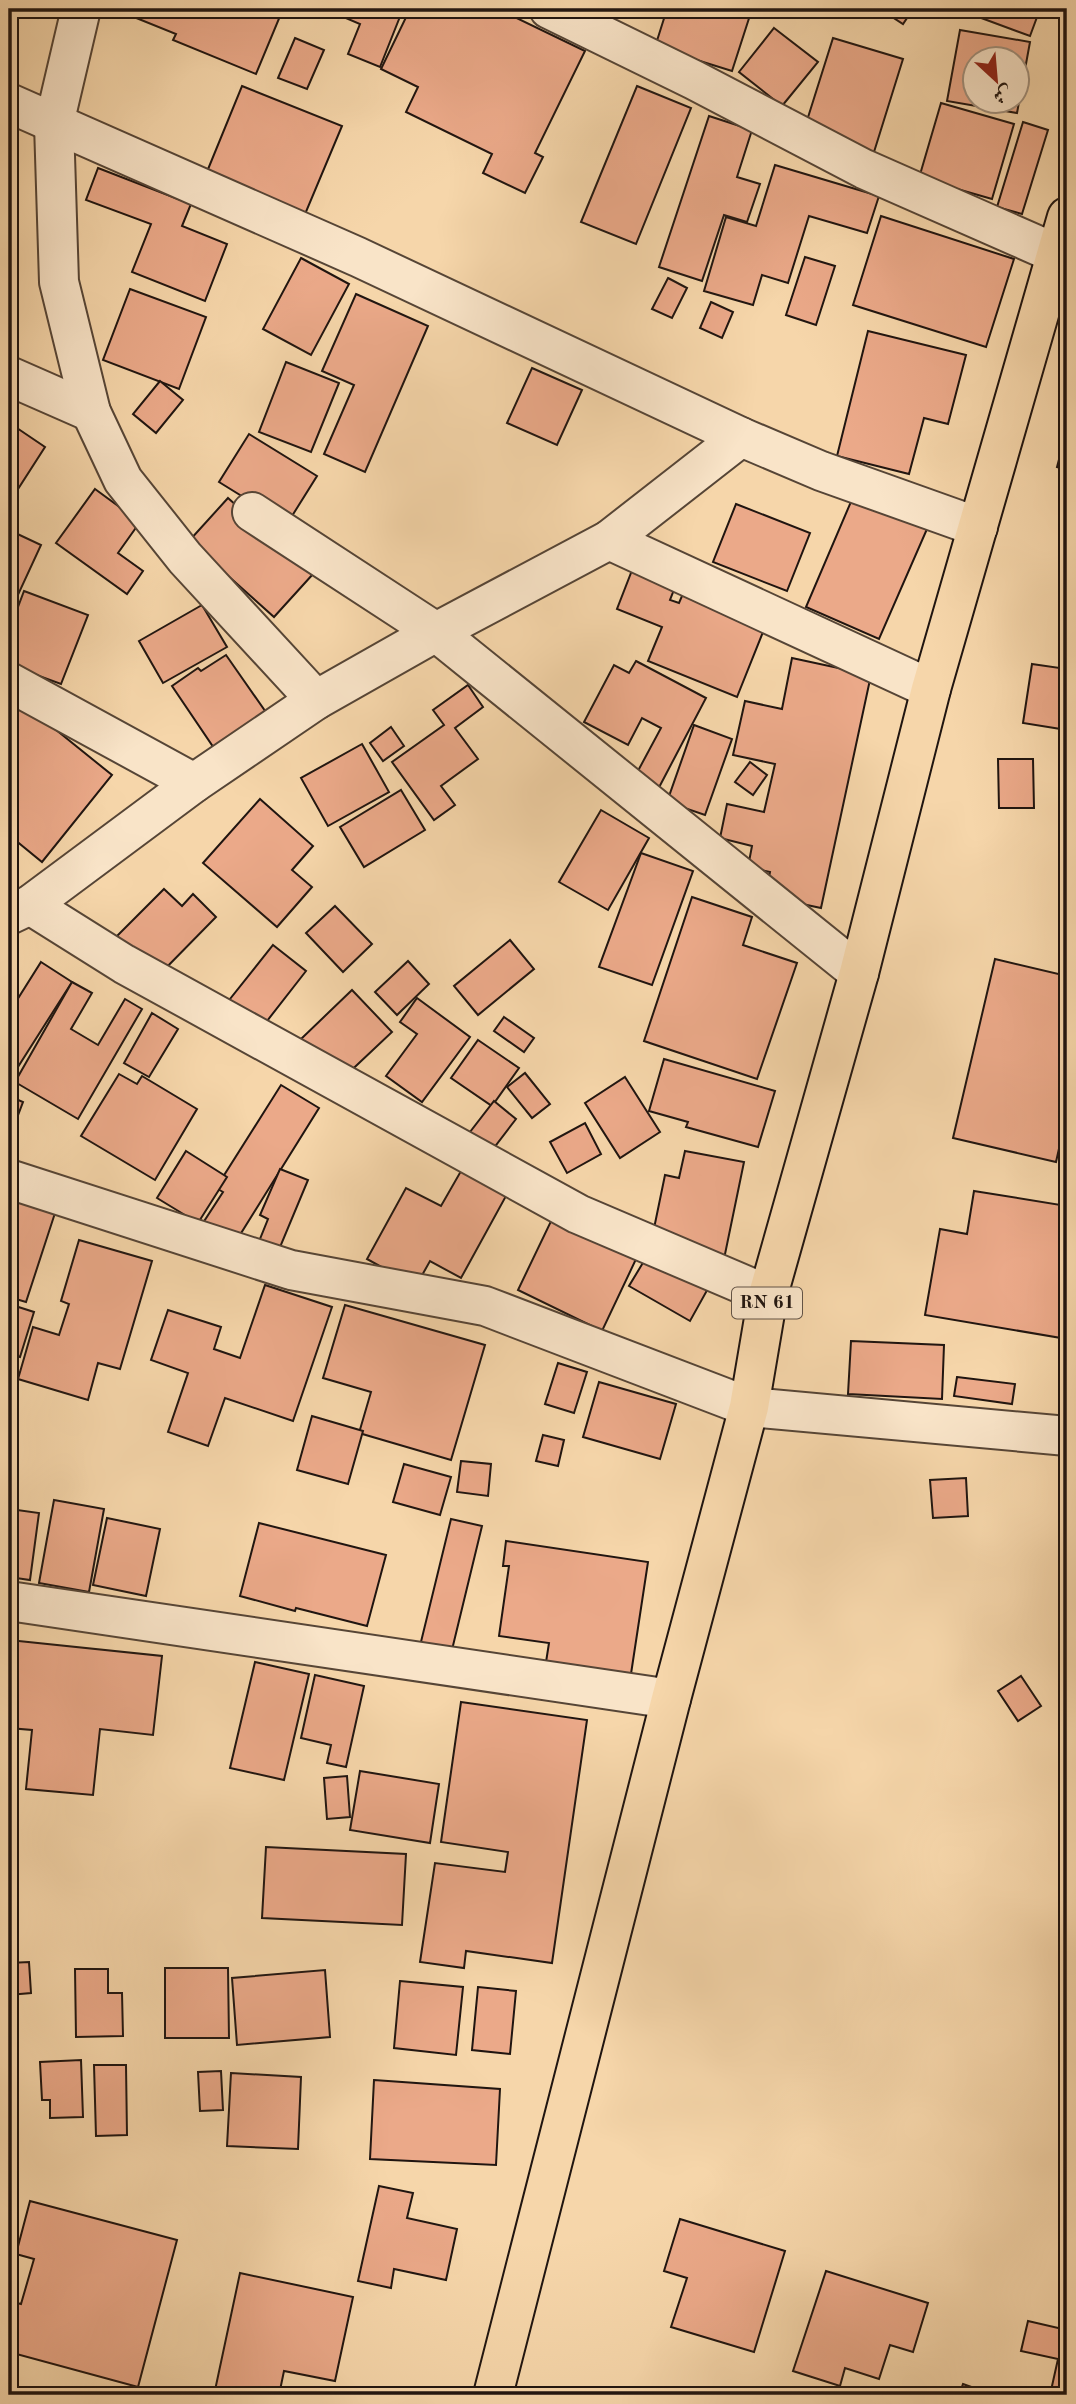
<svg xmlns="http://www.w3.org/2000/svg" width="1076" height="2404" font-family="'Old Standard TT',Amiri,serif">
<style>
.building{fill:#eba989;stroke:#201510;stroke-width:2;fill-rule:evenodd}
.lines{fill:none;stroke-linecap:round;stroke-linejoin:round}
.minor-casing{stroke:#564536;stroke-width:42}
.major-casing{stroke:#201510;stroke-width:42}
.minor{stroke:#f9e4c8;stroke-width:38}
.major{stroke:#f6d6aa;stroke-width:38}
.labels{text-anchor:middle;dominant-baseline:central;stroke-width:7;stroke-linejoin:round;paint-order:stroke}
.shield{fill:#f9e4c8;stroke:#615347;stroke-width:2}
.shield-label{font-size:19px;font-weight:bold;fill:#201510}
</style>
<rect width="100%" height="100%" fill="#f6d6aa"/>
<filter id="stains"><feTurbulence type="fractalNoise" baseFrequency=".00286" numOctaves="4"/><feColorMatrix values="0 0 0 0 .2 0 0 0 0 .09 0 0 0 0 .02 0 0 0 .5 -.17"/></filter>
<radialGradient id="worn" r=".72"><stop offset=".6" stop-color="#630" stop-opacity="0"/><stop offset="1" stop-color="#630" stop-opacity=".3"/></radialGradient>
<g class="building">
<path d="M114 9H283L256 74 173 40 176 34Z"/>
<path d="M344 9H403L380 67 348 54 360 24 341 16Z"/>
<path d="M410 9H498L585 51 535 153 543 157 525 193 483 173 492 154 406 112 418 87 381 69Z"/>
<path d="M667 9H752L732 71 655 47Z"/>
<path d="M880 9H913L903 24Z"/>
<path d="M957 9H1040L1030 36Z"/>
<path d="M774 28 818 62 782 106 739 72Z"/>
<path d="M960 30 1030 42 1017 113 947 101ZM974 60H1016V102H974Z"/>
<path d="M295 38 324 50 307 89 278 78Z"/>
<path d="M833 38 903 59 874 152 804 130Z"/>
<path d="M242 86 342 126 303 219 204 179Z"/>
<path d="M637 86 691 108 636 244 581 222Z"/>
<path d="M941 103 1014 124 992 199 919 178Z"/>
<path d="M709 116 752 130 737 177 760 184 747 222 724 215 702 281 659 267Z"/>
<path d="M1023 122 1048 130 1022 214 997 207Z"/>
<path d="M775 165 879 196 867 233 809 216 788 283 762 275 753 305 704 291 726 217 756 226Z"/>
<path d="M98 168 191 204 182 226 227 244 205 301 132 272 151 224 86 200Z"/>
<path d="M881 216 1014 259 986 347 853 305Z"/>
<path d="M805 257 835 266 816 325 786 315Z"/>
<path d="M301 258 349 284 311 355 263 329Z"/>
<path d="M668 278 687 288 672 318 652 309Z"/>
<path d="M130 289 206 317 179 389 103 360Z"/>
<path d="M356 294 428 326 365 472 324 454 354 385 322 371Z"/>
<path d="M711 302 733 312 722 338 700 328Z"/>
<path d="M868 331 966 355 948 424 924 418 909 474 837 456Z"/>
<path d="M286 362 339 383 311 452 259 432Z"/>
<path d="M532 368 582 390 557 445 507 423Z"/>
<path d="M160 381 183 400 156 433 133 414Z"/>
<path d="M11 424 45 447 9 503V428Z"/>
<path d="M1067 429V470L1057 467Z"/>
<path d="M249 434 317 476 287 524 219 482Z"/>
<path d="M95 489 140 522 118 553 143 571 127 594 56 543Z"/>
<path d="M853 497 927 529 879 639 806 607Z"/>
<path d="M228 498 313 574 274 617 189 541Z"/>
<path d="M736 504 810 533 787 591 713 562Z"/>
<path d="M9 530 41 545 17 597 9 593Z"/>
<path d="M636 560 679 577 670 600 679 603 685 589 767 622 737 697 648 661 662 627 617 609Z"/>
<path d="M24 591 88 615 61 684 9 665V631Z"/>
<path d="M202 605 227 647 163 683 139 641Z"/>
<path d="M226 655 270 718 218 754 172 686 198 668 201 671Z"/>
<path d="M792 658 871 675 821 908 765 896 770 872 748 867 752 846 720 838 727 804 764 812 775 764 733 755 745 701 782 709Z"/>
<path d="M636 661 706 698 655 795 632 782 661 728 642 718 628 745 584 722 614 665 629 673Z"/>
<path d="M1032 664 1067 669V730L1023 723Z"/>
<path d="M468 685 483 707 455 728 478 759 441 786 455 805 434 820 392 762 444 725 433 710Z"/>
<path d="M19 700 112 775 42 862 9 835V713Z"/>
<path d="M694 725 732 739 705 815 667 802Z"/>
<path d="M391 727 404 746 383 761 370 743Z"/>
<path d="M362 744 389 792 328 826 301 778Z"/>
<path d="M998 759H1033L1034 808H999Z"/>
<path d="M750 762 767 775 753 795 735 782Z"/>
<path d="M401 790 425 830 364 867 340 827Z"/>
<path d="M260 799 313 846 292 870 312 887 277 927 203 863Z"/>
<path d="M601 810 649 838 608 910 559 882Z"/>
<path d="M641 853 693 871 652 985 599 967Z"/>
<path d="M164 889 182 906 193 894 216 917 158 976 117 936Z"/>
<path d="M692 897 752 917 743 945 797 963 757 1079 644 1041Z"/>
<path d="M335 906 372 944 343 972 306 933Z"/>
<path d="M510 940 534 969 478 1015 454 986Z"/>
<path d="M273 945 306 971 260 1030 226 1004Z"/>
<path d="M995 959 1067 976V1113L1056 1162 953 1138Z"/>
<path d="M408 961 429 984 397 1015 375 992Z"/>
<path d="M41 962 72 982 9 1081V994L17 1000Z"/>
<path d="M72 982 92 993 71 1029 98 1045 125 999 142 1009 78 1119 15 1082Z"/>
<path d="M352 990 392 1032 341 1080 301 1039Z"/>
<path d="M417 998 470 1037 422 1102 386 1076 417 1034 400 1022Z"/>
<path d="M152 1013 178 1029 149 1077 124 1063Z"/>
<path d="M504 1017 534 1038 524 1052 494 1031Z"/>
<path d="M478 1040 519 1068 492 1106 451 1078Z"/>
<path d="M664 1059 775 1091 758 1147 686 1127 688 1122 649 1111Z"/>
<path d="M525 1073 550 1104 532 1118 507 1087Z"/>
<path d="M119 1074 137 1084 142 1076 197 1109 155 1180 81 1136Z"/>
<path d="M625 1077 660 1132 620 1158 585 1103Z"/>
<path d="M281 1085 319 1108 233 1246 201 1226 223 1192 216 1188Z"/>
<path d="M9 1096 23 1102 9 1139Z"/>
<path d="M494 1101 516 1119 493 1149 470 1132Z"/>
<path d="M585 1123 601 1154 567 1173 550 1142Z"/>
<path d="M186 1151 227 1177 198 1223 157 1198Z"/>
<path d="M685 1151 744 1162 724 1259 651 1243 665 1175 679 1178Z"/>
<path d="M280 1169 308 1180 278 1252 258 1244 268 1219 260 1215Z"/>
<path d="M461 1171 506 1196 461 1278 430 1261 416 1286 367 1259 406 1188 441 1206Z"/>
<path d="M974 1191 1067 1206V1339L925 1315 940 1229 967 1234Z"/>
<path d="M9 1195 56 1210 26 1302 9 1297Z"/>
<path d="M553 1217 637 1257 602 1331 518 1290Z"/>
<path d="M79 1240 152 1261 120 1369 98 1363 88 1400 18 1379 33 1327 59 1335 69 1304 61 1301Z"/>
<path d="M650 1251 710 1285 690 1321 629 1286Z"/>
<path d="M265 1285 332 1307 293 1421 225 1398 208 1446 168 1432 188 1373 151 1360 168 1310 221 1327 214 1349 240 1358Z"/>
<path d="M9 1304 34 1312 20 1357 9 1354Z"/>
<path d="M345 1305 485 1345 451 1460 359 1433 371 1392 323 1378Z"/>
<path d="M851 1341 944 1345 942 1399 848 1394Z"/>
<path d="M558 1363 587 1372 574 1413 545 1404Z"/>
<path d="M957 1377 1015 1384 1012 1404 954 1396Z"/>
<path d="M599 1382 676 1404 660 1459 583 1437Z"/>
<path d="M312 1416 363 1431 348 1484 297 1470Z"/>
<path d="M543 1435 564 1440 558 1466 536 1461Z"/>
<path d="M461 1461 491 1464 488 1496 457 1492Z"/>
<path d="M404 1464 451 1477 440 1515 393 1502Z"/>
<path d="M966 1478 968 1516 933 1518 930 1480Z"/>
<path d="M54 1500 104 1509 89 1592 39 1583Z"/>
<path d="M10 1509 39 1513 30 1580 9 1577Z"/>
<path d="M107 1518 160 1529 146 1596 93 1585Z"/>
<path d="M451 1519 482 1526 450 1658 419 1650Z"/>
<path d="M259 1523 386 1555 367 1626 296 1608 295 1611 240 1596Z"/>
<path d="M506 1541 648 1562 629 1687 544 1675 549 1643 499 1636 509 1566H503Z"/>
<path d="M9 1640 162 1656 153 1735 100 1729 93 1795 26 1789 32 1730 9 1728Z"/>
<path d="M255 1662 309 1674 284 1780 230 1768Z"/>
<path d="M315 1675 364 1686 346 1767 327 1763 331 1745 301 1738Z"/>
<path d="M1021 1676 1041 1706 1018 1721 998 1691Z"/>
<path d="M461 1702 587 1720 552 1963 466 1951 464 1968 420 1962 435 1863 505 1872 508 1852 441 1842Z"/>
<path d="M360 1771 439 1784 430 1843 350 1830Z"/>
<path d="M347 1776 350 1817 327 1819 324 1778Z"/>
<path d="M266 1847 406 1854 402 1925 262 1918Z"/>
<path d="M29 1962 31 1993 9 1995V1963Z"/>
<path d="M165 1968H228L229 2038H165Z"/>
<path d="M75 1969H108V1993H122L123 2036 76 2037Z"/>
<path d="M325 1970 330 2037 237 2045 232 1978Z"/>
<path d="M400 1981 463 1987 456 2055 394 2048Z"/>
<path d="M478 1987 516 1991 510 2054 472 2050Z"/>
<path d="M81 2060 83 2117 50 2118V2100H42L40 2062Z"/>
<path d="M94 2065H126L127 2135 96 2136Z"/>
<path d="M221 2071 223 2110 200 2111 198 2072Z"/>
<path d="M231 2073 301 2077 298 2149 227 2146Z"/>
<path d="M374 2080 500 2089 496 2165 370 2159Z"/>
<path d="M379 2186 413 2193 407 2218 457 2229 446 2280 394 2269 391 2288 358 2281Z"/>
<path d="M30 2201 177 2240 138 2387 9 2352V2301L21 2304 34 2259 16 2254Z"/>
<path d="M680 2219 785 2251 754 2352 671 2327 687 2278 664 2271Z"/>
<path d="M826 2271 928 2303 913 2352 890 2345 879 2379 845 2368 840 2386 793 2371Z"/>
<path d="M240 2273 353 2297 335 2381 284 2371 279 2395H214Z"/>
<path d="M1028 2321 1067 2330V2395H1050L1058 2359 1021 2351Z"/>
<path d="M963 2384 991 2394V2395H959Z"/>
</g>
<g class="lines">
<g class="minor-casing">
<g id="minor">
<path d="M81 9 54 124 59 282 91 412 123 480 185 558 316 700"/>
<path d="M549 9 694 80 864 169 1057 254"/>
<path d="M9 103 358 257 741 437"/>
<path d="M9 376 91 412"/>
<path d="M252 512 436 632 859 973"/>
<path d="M609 540 931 689"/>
<path d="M9 682 194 783"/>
<path d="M30 905 124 964 578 1214 768 1295"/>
<path d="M9 915 30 905 194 783 316 700 436 632 609 540 741 437 821 471 978 527"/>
<path d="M9 1179 291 1270 485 1306 749 1407 1067 1436"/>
<path d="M9 1601 671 1699"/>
</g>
</g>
<g class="major-casing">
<path id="major" d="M493 2395 671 1699 749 1407 768 1295 859 973 931 689 1067 217"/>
</g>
<use href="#minor" class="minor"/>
<use href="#major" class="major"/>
</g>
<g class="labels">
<rect class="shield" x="732" y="1287.5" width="70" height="31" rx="5"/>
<g class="shield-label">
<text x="767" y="1303">RN 61</text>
</g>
</g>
<rect width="1076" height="2404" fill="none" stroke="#f6d6aa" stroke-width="35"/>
<rect x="10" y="10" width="1055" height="2383" fill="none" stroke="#201510" stroke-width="3.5"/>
<rect x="18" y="18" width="1041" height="2369" fill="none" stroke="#201510" stroke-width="2"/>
<g transform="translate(996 80) rotate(154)"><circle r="33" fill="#f9e4c8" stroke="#a2917e" stroke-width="2"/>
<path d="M0-5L12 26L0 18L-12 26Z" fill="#8f2418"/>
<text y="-10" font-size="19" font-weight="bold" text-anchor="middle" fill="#201510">ش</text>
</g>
<rect width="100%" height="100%" filter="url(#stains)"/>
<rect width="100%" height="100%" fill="url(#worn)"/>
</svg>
